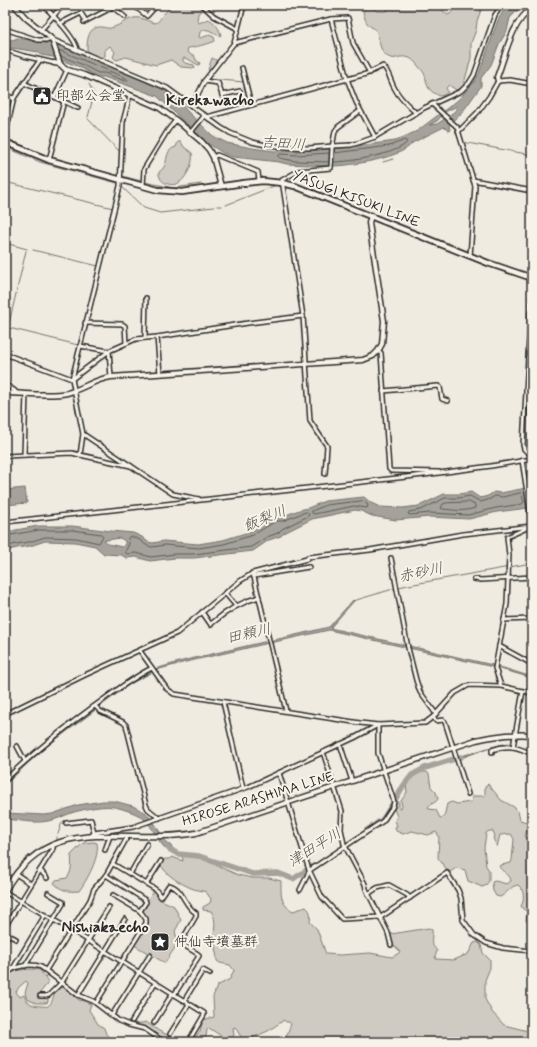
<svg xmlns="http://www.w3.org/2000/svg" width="537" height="1047" font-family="Mynerve,'Klee One',sans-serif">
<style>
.green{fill:#cfcbc2;stroke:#7d7b76}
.water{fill:#a4a29a;stroke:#74726e;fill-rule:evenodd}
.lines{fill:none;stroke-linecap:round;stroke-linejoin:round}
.shore{stroke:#5b5b57;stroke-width:1}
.stream{stroke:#74726e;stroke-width:1}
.river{stroke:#a4a29a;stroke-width:5.5}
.street-casing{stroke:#2b2b2b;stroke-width:6}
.secondary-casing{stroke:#2b2b2b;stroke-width:7}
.primary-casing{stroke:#2b2b2b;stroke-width:8}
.street{stroke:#f7f3e8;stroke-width:3}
.secondary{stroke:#f7f3e8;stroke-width:4}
.primary{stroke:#f7f3e8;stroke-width:4.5}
.labels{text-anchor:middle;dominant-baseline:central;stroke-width:4;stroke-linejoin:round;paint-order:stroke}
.poi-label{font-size:14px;fill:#2b2b2b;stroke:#f7f3e8;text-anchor:start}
.street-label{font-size:14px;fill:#2b2b2b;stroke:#f7f3e8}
.water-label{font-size:15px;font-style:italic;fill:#555552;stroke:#f7f3e8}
.quarter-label{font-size:16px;font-weight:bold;fill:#2b2b2b;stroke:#f7f3e8}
</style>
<rect width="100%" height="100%" fill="#efebe0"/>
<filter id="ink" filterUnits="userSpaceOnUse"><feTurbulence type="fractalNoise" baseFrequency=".025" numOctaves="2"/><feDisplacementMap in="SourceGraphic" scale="8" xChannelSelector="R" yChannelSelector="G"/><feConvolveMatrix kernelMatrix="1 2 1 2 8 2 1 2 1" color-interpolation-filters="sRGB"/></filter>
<g filter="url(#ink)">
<g class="green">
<path d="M172 5H198L202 9 198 14 197 20 199 23 208 19C215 22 219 28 221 35L220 36C212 33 208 26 200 32L199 37 201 38 209 35 214 37 215 41C212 43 192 48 188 48L187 51 191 55H194L196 60 200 63 199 65C193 63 189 58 183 58V61L185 63 194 65 195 68 181 67 171 60 156 65 126 57 117 60 115 59 113 57 115 52 110 46 105 50V56C99 60 91 56 87 50 87 40 88 26 102 27 105 27 108 29 111 28 122 25 129 16 140 18 145 19 150 22 155 23 160 21 159 20 162 16 165 11 170 10 172 5Z"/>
<path d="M386 5H442L443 11 448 15 450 14 457 5H481V10L477 21 476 30 471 43V58L463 87 456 90 449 85 446 88 448 92 444 95 440 96C420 88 431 78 420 68 413 60 411 56 400 57 397 58 393 59 391 58 377 54 381 37 375 29 373 28 371 27 370 26 365 22 365 18 363 12L367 7H371L377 11H387L388 8Z"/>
<path d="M212 58 218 61 210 71 208 70Z"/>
<path d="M178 142H181L184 147 192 153C194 162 187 177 180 182 172 188 158 183 159 172 171 164 162 151 176 147Z"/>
<path d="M420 772H427L429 774 431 787 436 792 438 799C436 803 431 803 428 807L429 809 436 810 440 818 444 817 447 804 449 803 452 802 457 804 471 802 473 796H484L485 794V786L488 784 501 800 514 807 518 811 520 820 530 823 532 826 530 829 527 830 525 836 528 838 532 836V848L529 851 532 855V868L529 871 528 875 529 881 532 886V923L526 921 527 911 523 909 521 906C525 900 524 889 518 885 510 886 507 894 500 897L496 896 493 891 492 882 495 881 507 884 511 881C510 873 502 873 499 866L501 865 511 863 512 860 514 839 511 834 500 835 497 847 493 838 495 836 493 831H489L486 833 484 848 486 866 489 870V881L485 886 482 887 468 881 465 870 456 868 450 872 448 871 438 858 439 836 436 832 428 835 412 831 403 834 396 831 395 827 397 826 395 820 397 818C396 810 391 809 397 801L399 802V809H401L402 806 401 801 407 792 406 784 407 781Z"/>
<path d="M94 842 97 843C100 857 87 880 79 891 68 892 62 891 54 883L56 880 67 878C72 872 72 863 71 855L83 843Z"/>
<path d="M182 855 200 858 238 875 252 878H269L281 881C281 895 280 904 293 911L306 907C311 911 311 916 310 922L317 929 326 954 340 955 370 953 392 957 399 953 400 951 391 943V934L429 928 432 930C433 942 428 940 437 951L435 957 436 959 454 960 468 954 474 943 478 942 481 945 483 953 490 960V968L485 980V999L492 1012 504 1025 532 1032V1042H284L291 1024 289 1022H286L284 1020 268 1031 245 1041 243 1040 235 1027 233 1028 234 1035 229 1041 209 1028 207 1030 205 1042H192L200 1031 203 1020 214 1017 213 997 217 986 230 979 234 970 230 965 220 963 217 961C217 955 215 949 214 942 213 931 218 921 211 911L203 910V907L210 903 211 899 206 892C201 890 195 890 191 888 180 883 165 875 160 863L165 859H169L172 857 183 861Z"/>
<path d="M153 891 161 900 174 906 181 920 175 931 178 943 165 963 134 945C141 932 151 925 142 911Z"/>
<path d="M32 969 40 970 48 981V983L39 994V997H48V1002L46 1003H36L27 999 25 993 28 983 26 981 19 987 16 992 20 997 24 995C27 1004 33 1006 42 1006 44 1006 46 1007 48 1006 56 1001 50 989 64 987L79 1000 85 1001 87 1003 91 1004 89 1010 98 1024 104 1028 106 1034 111 1039 118 1041 128 1042H5V979C9 969 23 970 32 969Z"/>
<path d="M128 1020 137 1024 146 1022 159 1031 183 1042H165L149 1030 128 1023Z"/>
</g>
<g class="water">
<path d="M507 5H523L510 18 507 31 499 44 491 65 481 78V86L479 89 461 114 452 122 447 117 455 111 457 106 445 112 437 121 429 125 437 124 446 118 451 122 449 126 450 130 448 131 444 127 412 143C403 158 349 166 332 166L333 149 388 142 395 141 417 131 458 100 474 82 479 74 498 20Z"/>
<path d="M5 38 12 40 18 38 62 46 164 90 178 100 187 111 213 136 227 143 252 148 274 151 284 150 297 151 332 149 331 166 287 164 279 162 233 157 223 153 207 143 157 96 104 77H97L80 67 53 57 41 55 39 52 5 47Z"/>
<path d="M25 488 27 503 5 505V490Z"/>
<path d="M526 488 528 508 497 512 469 519 430 517 396 520 372 516 361 511 355 510 312 519 284 533 281 536 269 540 253 551 194 558H175L150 561 136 557 127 558 121 555 104 554 95 546 75 542 45 541 30 546 17 548 5 551V532L38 526H72L111 531 133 533 142 537 148 542 153 543 164 541 198 544 223 540 252 531 275 517H281L299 510 308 508 325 501 364 497 371 503 380 507 402 508 419 506 444 494H459L471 492 480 498 488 496 494 492 501 493ZM120 538 125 541V544L122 547 108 544 104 541 107 540Z"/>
<path d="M353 600 354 601 330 628 497 666 532 677V678L493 667 329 630 270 643V641L329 627Z"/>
<path d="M268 641 269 643 186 662 156 670 155 669 186 660Z"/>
<path d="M152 670 153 672 130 684 46 747 26 765 6 784 5 788V782L32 756 66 729 124 686Z"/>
<path d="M508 743 513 745 512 746C498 743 472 754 459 759L458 757 491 747Z"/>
<path d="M103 801H114L133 806 146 813 155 824 165 841 171 846 177 853C159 852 156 829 144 819 137 813 128 811 119 808 105 804 85 809 71 813 63 816 56 820 48 821 34 824 19 820 5 819V813L44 815 52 814 78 805Z"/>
</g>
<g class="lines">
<g class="shore">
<path d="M59 50 126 78 128 80 125 81 105 73H98L81 64 60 56"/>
<path d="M329 162 295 161 280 158 278 156 280 154 297 155 329 153"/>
<path d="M334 162C349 162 399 154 407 142L405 140 389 146 334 153"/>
<path d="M521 493 524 502 522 504 496 508 468 515 430 513 410 515 408 514 409 512 421 510 445 498H459L470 496 481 502 490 499 495 496 502 497Z"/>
<path d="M363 501 368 505 367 508 354 506 314 514 312 513V511L326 505Z"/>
<path d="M469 502 475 505V508C464 512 453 510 443 509L441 508 443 504 446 503Z"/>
<path d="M307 512 309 514 308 516 282 529 278 533 267 537 251 547 194 554H175L151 557 136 553 127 554 125 552 129 544 128 538 130 536 140 540 146 545 152 547 165 545 199 548 224 544 253 535 276 521H283L300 514Z"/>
<path d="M5 536 39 530H72L101 534 103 536 99 543 76 538 45 537 29 542 16 544 5 547"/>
</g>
<g class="stream">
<path d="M208 79 244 82"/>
<path d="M88 117 94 94 89 84"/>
<path d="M88 119 120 152"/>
<path d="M7 139 48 156"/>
<path d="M462 142 532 155"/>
<path d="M5 147 40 162 117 183"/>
<path d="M52 157 116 175"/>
<path d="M383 162 393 159"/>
<path d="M122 176 141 181"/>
<path d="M5 182 113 208"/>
<path d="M144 182 174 188 201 184"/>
<path d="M122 187 144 208 160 213 214 207"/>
<path d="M226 205 274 186"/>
<path d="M217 206H222"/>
<path d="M5 243 27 249"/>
<path d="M33 250 98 266"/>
<path d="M5 327 78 345"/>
<path d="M8 328 26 251"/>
<path d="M353 601 403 586 532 563"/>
<path d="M58 834 62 822"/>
<path d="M57 840V837"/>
</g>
<g class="river">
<path d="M367 830 383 819 404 785 412 775 425 768 461 757"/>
<path d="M169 849 178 854 199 856 253 874 278 873 293 879 313 866"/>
</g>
<g class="street-casing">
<g id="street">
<path d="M43 5C51 13 77 39 77 50"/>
<path d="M110 5 125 17"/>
<path d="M133 5 147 16 157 5"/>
<path d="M331 19 348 18 353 43 370 73"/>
<path d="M84 22 113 7"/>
<path d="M61 23 81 13 86 21"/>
<path d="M5 29 38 40H53L60 43 167 88 220 127 230 133 252 142 266 145 290 147 309 148 333 146 351 145 361 142 375 137 424 108 461 91 469 83 474 75 495 15 502 5"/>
<path d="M238 29 244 5"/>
<path d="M41 30 63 5"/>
<path d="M234 43 331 19 347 79 356 102 375 137"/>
<path d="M5 50 24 56 54 63"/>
<path d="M242 68 251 104"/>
<path d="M204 81 218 83 223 98"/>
<path d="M24 83 78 108"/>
<path d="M130 95 123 122 120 186 72 379 83 434 80 455 131 466"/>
<path d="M222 95 240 91"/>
<path d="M5 96 14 98"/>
<path d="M55 96 67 70"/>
<path d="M40 102 48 93"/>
<path d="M432 104 457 127 475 186 470 256"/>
<path d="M192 106 205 80 234 43 238 29 214 16 202 5"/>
<path d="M207 117 366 74 383 66C390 73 390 81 395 89 400 99 408 105 416 113"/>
<path d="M459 131 478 112 489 97 498 81 510 80 532 84"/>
<path d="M190 133 205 115"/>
<path d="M5 136 14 98 40 60"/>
<path d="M213 157 217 155 258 172 259 181"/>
<path d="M49 160 64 101"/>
<path d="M473 180 532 191"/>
<path d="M143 186 144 169 168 130 176 120"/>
<path d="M532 286 523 445 524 449 527 452 532 453"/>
<path d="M85 323 122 324 125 326 126 343"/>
<path d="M157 337 160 374"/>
<path d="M145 338 146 298"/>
<path d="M80 346 109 351 136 339 157 337 248 323 303 316"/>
<path d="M378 351 381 353 389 469 391 471 439 472"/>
<path d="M5 354 72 379"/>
<path d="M72 379 109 351 111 377"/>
<path d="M5 384 15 391 16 393"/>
<path d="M383 391 438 386 440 387 442 399 448 401"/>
<path d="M83 434 173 494 199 499"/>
<path d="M24 455 26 394"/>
<path d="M5 456 72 453 80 455"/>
<path d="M522 460 532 524"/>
<path d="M325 474 327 446 310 421 303 316 282 180 298 171 331 168 332 148 335 131 338 127 360 111"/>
<path d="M5 522 424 475 491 466 532 459"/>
<path d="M391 558 408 648 416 680 420 692 436 714"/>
<path d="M252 573 254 577 286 711"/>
<path d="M254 576 309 567"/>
<path d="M474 579 481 580 532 577"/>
<path d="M225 593 236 606"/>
<path d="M202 612 211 625"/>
<path d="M504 620 532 619"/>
<path d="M211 624C225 612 240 602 259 597"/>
<path d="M499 646 532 664"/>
<path d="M140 651 167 689 174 694 360 723 378 725 425 723 433 717 455 693 469 685 501 686 532 693"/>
<path d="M501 686 495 668 507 604 509 555 507 537 529 527"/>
<path d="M223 702 243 788"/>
<path d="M95 706 100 711 123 722 126 725 146 805 148 809 159 818"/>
<path d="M5 714 85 675 177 633 240 581 253 573 307 559 308 557 370 550 463 534 532 526"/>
<path d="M433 717 436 721 443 720 445 722 468 794"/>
<path d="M340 744 352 781"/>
<path d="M17 746 25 761"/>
<path d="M513 747 523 691"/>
<path d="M323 752 342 811 341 829 344 844 365 884 366 889 388 933 391 945"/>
<path d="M492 752V750C507 744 518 747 532 754"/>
<path d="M279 773 309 870 322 897 342 919 381 917 447 873 458 890 461 898 463 920 474 935 486 943 503 948 532 951"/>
<path d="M5 780C33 753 62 730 93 707 113 693 130 679 152 668"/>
<path d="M66 823 91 820 94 833"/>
<path d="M91 836 94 833 133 827 248 787 354 738 378 725"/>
<path d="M105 850 110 836"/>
<path d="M113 864 155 889 161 897 169 885C184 889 183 905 196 913V916L181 942 182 944 198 954 199 956 174 995"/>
<path d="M40 870 47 878"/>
<path d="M16 874 31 884"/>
<path d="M130 874 147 844"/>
<path d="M147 883 161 861"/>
<path d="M300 890 310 870 383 821 393 806 394 802 378 753V725"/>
<path d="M5 892 71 930 204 1013V1015L191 1037"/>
<path d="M368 894 377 888 389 885 407 895 410 898"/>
<path d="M113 895 140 911"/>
<path d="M5 927 53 849V845"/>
<path d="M5 933 16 939"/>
<path d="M25 966 63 904V902L48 893"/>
<path d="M12 970 45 915"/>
<path d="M46 970 90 900 94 889 106 875 128 836"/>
<path d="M5 974C13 967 31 962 41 967L78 995 93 1001 119 1021 129 1025 145 1029 164 1042"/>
<path d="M78 995 125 919"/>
<path d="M40 996H46L49 995 62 982 109 907"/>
<path d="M184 1001 203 970 210 974"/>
<path d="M96 1003 146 923V919L140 911 146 902 145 900 106 875"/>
<path d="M112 1015 150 955"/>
<path d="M132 1021 155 983"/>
<path d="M154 1023 172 994"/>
<path d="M170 1034 189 1004"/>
</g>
</g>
<g class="secondary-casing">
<g id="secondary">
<path d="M14 5 26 18 52 39 60 64 65 69 84 75 158 107 176 120 202 142 209 150 213 157 221 186"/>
<path d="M54 63 60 64"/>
<path d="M498 81 497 77C506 54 511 23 532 8"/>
<path d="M5 393C25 393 48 397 67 393 83 389 95 379 111 377L363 360 373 356 378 351 382 344 384 321 369 223 371 215"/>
<path d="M5 891C49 810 124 846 196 833L476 740C495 736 513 733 532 735"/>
</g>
</g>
<g class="primary-casing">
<path id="primary" d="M5 142 49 160 158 190 182 192 244 183 263 181 282 183 295 186 488 263 532 278"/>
</g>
<use href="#street" class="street"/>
<use href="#secondary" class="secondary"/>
<use href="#primary" class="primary"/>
</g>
</g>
<defs>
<g id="civic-square" transform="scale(1)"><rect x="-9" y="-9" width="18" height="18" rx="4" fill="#2b2b2b" stroke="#f7f3e8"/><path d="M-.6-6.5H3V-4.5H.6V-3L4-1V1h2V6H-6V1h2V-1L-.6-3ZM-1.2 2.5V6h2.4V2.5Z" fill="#fff"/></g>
<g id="sight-square" transform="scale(1)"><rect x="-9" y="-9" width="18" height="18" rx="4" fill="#2b2b2b" stroke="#f7f3e8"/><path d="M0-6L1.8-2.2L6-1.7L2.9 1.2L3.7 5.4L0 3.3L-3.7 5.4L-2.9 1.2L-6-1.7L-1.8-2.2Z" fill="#fff"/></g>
</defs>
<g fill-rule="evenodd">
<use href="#civic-square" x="42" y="96"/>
<use href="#sight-square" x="160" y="942"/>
</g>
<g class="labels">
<g class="poi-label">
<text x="56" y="96">印部公会堂</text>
<text x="174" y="942">仲仙寺墳墓群</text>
</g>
<g class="street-label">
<text transform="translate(356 199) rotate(21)">YASUGI KISUKI LINE</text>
<text transform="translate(258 799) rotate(-17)">HIROSE ARASHIMA LINE</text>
</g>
<g class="water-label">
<text transform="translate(283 144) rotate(4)">吉田川</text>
<text transform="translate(265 519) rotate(-22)">飯梨川</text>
<text transform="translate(421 573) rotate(-12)">赤砂川</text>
<text transform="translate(249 634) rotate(-13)">田頼川</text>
<text transform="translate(315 848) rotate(-32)">津田平川</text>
</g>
<g class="quarter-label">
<text x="210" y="100">Kirekawacho</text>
<text x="105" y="927">Nishiakaecho</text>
</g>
</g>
<rect width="537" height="1047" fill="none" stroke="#f7f3e8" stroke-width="20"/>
<rect x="10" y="10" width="517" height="1027" fill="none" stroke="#2b2b2b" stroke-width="1.5" filter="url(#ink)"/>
</svg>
